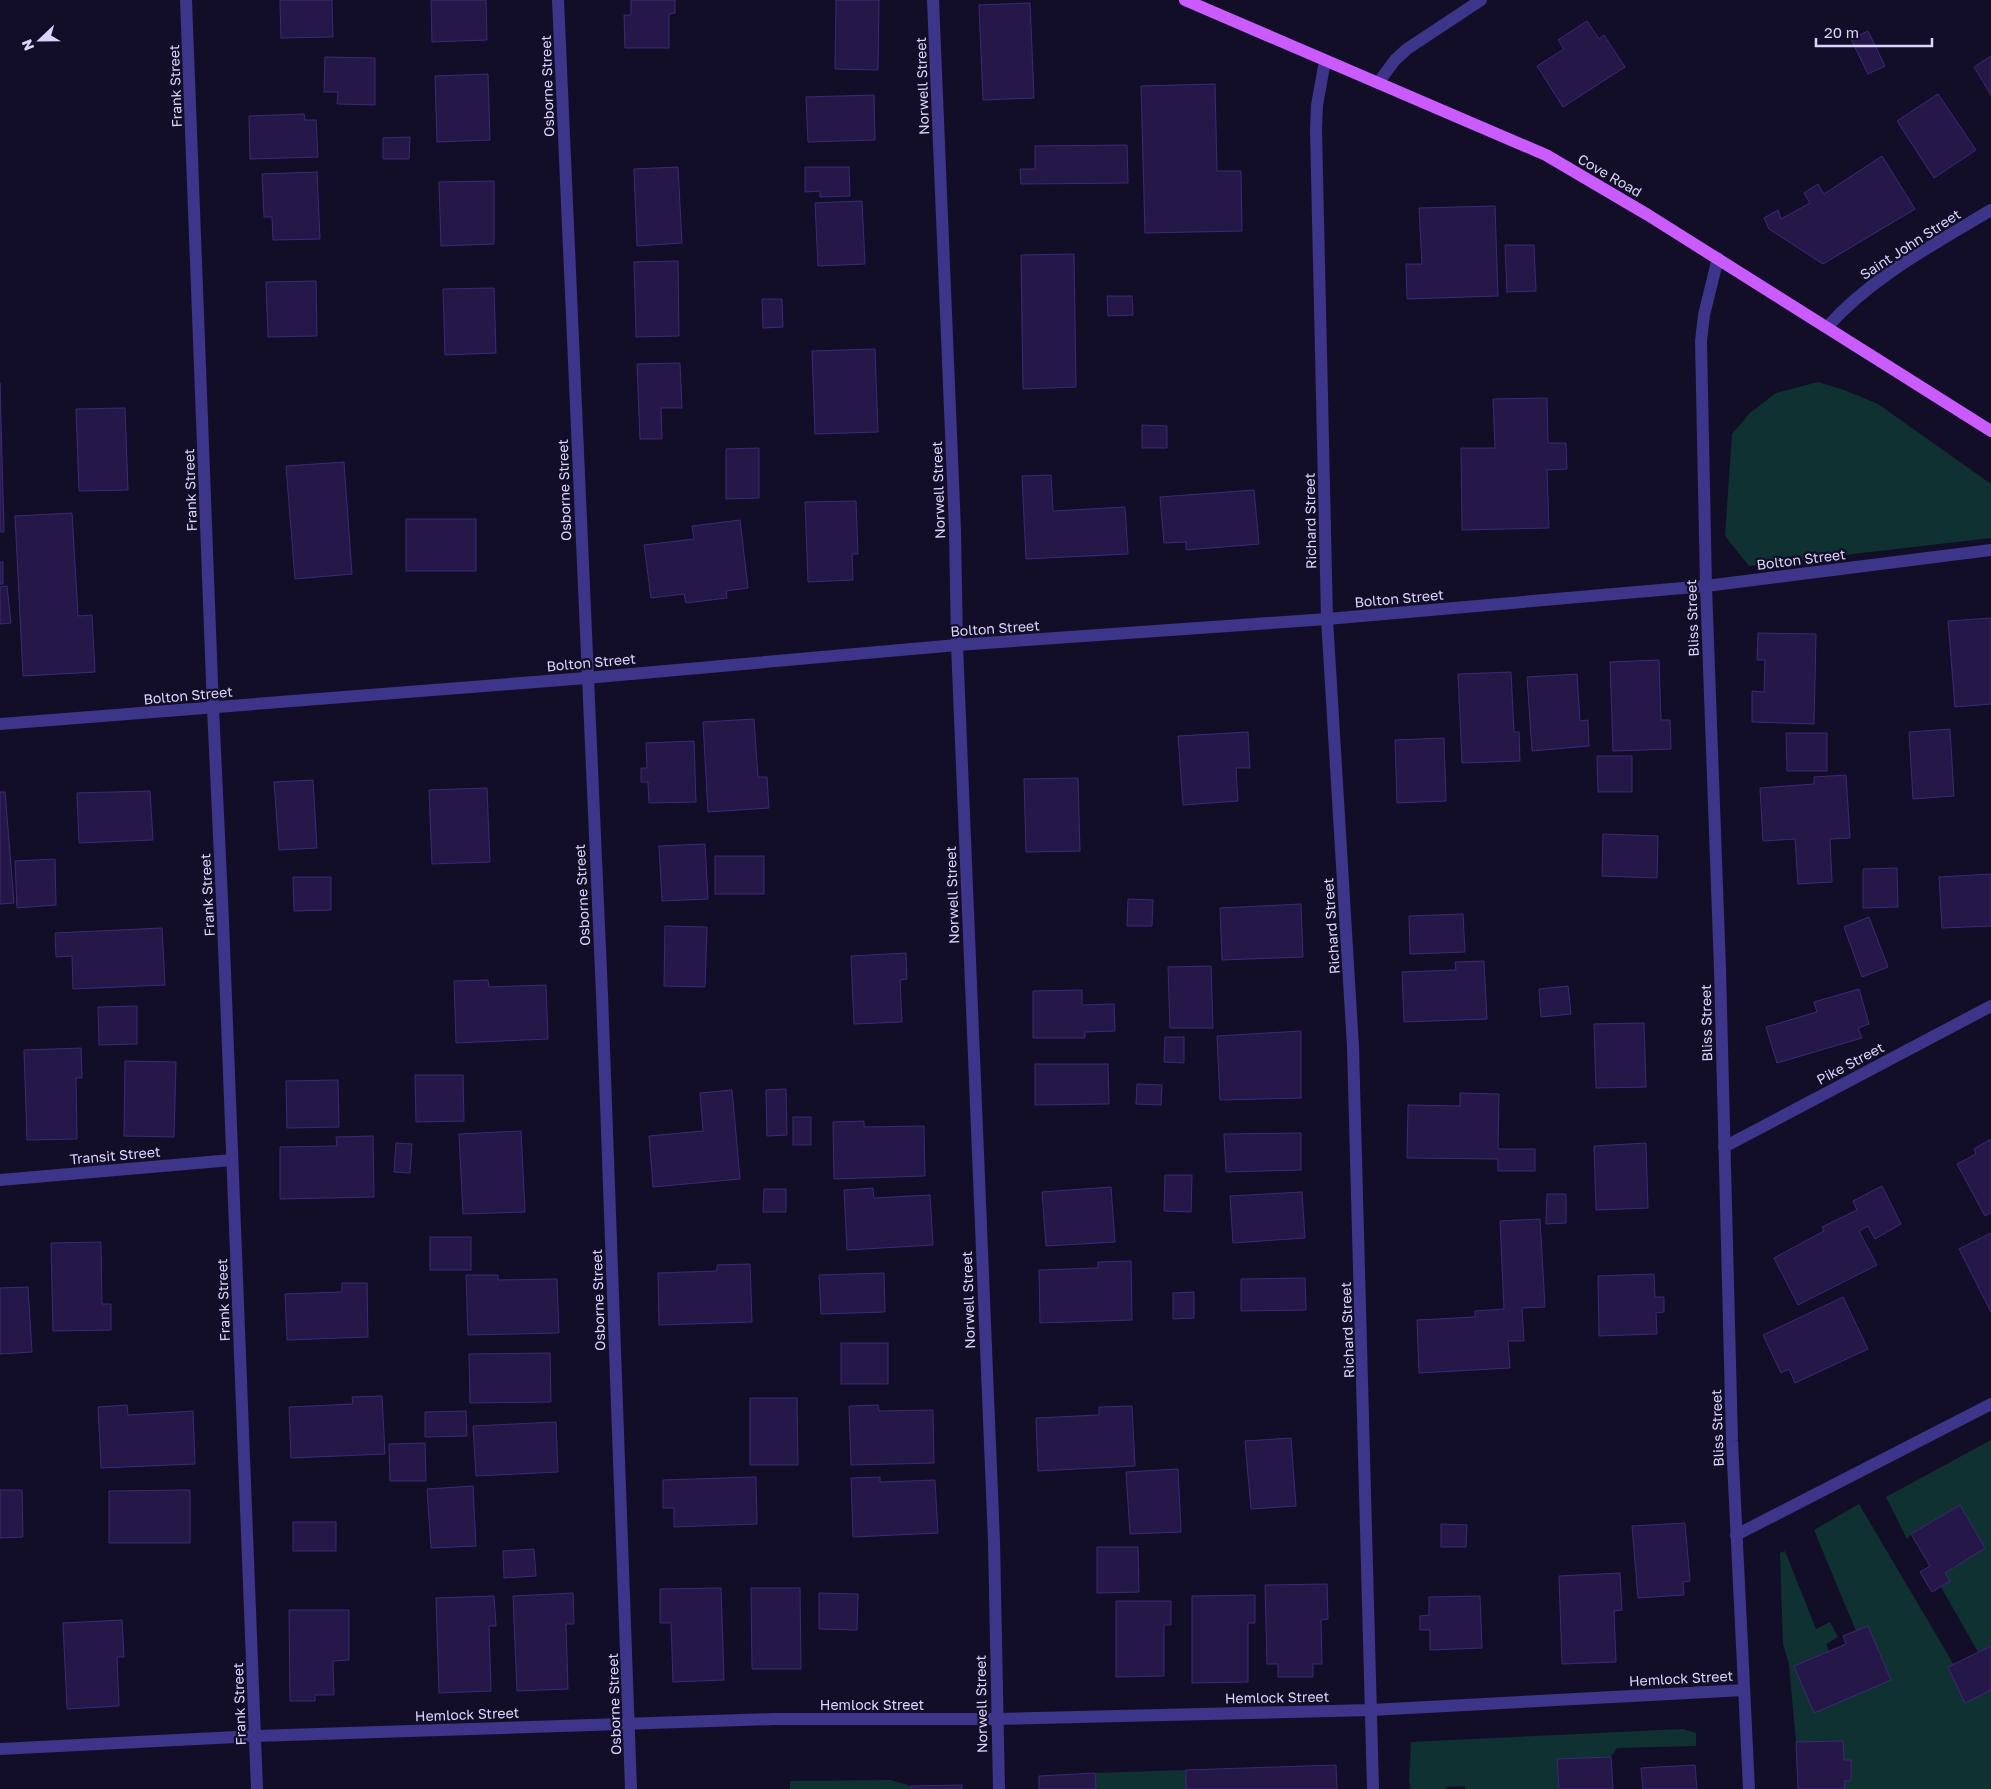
<svg xmlns="http://www.w3.org/2000/svg" width="1991" height="1789" font-family="'Golos Text',sans-serif">
<style>
.green{fill:#103131}
.building{fill:#251849;stroke:#3c2977}
.lines{fill:none;stroke-linecap:round;stroke-linejoin:round}
.minor{stroke:#3d3589;stroke-width:12}
.major{stroke:#ca5bff;stroke-width:12}
.labels{text-anchor:middle;dominant-baseline:central;stroke-width:4.5;stroke-linejoin:round;paint-order:stroke}
.street-label{font-size:14px;fill:#dbd4ff;stroke:#130e27}
</style>
<rect width="100%" height="100%" fill="#130e27"/>
<g class="green">
<path d="M1818 382 1844 390 1878 404 1991 484V538L1749 566 1725 536 1732 434 1750 413 1776 393Z"/>
<path d="M1991 1440V1646L1978 1652 1941 1587 1950 1581 1945 1573 1985 1548 1960 1505 1911 1534 1907 1539 1886 1497Z"/>
<path d="M1859 1504 1954 1665 1948 1668 1965 1702 1991 1690V1789H1845L1844 1781 1851 1780V1760H1844L1843 1741 1796 1742 1789 1664 1783 1644 1780 1553 1785 1551 1816 1629 1830 1622 1838 1637 1826 1644 1829 1651 1794 1666 1814 1712 1891 1679 1868 1626 1856 1631 1814 1530Z"/>
<path d="M1683 1729 1696 1733V1746L1617 1748 1611 1757 1557 1760 1559 1789H1465V1786L1447 1787 1446 1789H1411L1409 1781 1411 1742Z"/>
<path d="M1186 1770V1789H1096L1095 1773Z"/>
<path d="M891 1780 911 1786V1789H790V1781Z"/>
</g>
<g class="building">
<path d="M280 0H332L333 37 281 38Z"/>
<path d="M431 0H486L487 40 432 42Z"/>
<path d="M631 0H675V13L669 14V48H625L624 15H631Z"/>
<path d="M836 0H879L878 70 835 69Z"/>
<path d="M1030 3 1034 98 983 100 979 5Z"/>
<path d="M1587 21 1599 39 1604 35 1625 67 1563 107 1537 66 1564 49 1558 40Z"/>
<path d="M1868 31 1885 66 1868 74 1851 39Z"/>
<path d="M1991 56V95L1974 67Z"/>
<path d="M325 57 375 58V105L337 104 338 92H324Z"/>
<path d="M488 74 490 140 437 142 435 76Z"/>
<path d="M1215 84 1217 171H1241L1242 231 1145 233 1141 86Z"/>
<path d="M1938 94 1976 150 1934 178 1897 121Z"/>
<path d="M874 95 875 140 808 142 806 97Z"/>
<path d="M304 114 305 120H316L318 157 250 159 249 116Z"/>
<path d="M410 137 409 159H383V138Z"/>
<path d="M1127 145 1128 183 1021 184 1020 169H1035V146Z"/>
<path d="M1882 156 1915 209 1823 264 1769 229 1764 218 1778 210 1781 219 1810 203 1804 193 1818 184 1824 194Z"/>
<path d="M678 167 682 243 637 246 634 169Z"/>
<path d="M805 167H849L850 196 820 197V191L805 192Z"/>
<path d="M317 172 320 239 273 240 272 217H264L262 174Z"/>
<path d="M494 181V244L441 246 439 182Z"/>
<path d="M862 201 865 264 818 266 815 203Z"/>
<path d="M1495 206 1498 296 1407 299 1406 264H1422L1419 208Z"/>
<path d="M1505 245H1534L1536 291 1507 292Z"/>
<path d="M1074 254 1076 387 1023 389 1021 255Z"/>
<path d="M678 261 679 336 636 337 634 262Z"/>
<path d="M316 281 317 336 268 337 266 282Z"/>
<path d="M494 288 496 353 445 355 443 289Z"/>
<path d="M1107 296H1132L1133 315 1108 316Z"/>
<path d="M762 299H782L783 327 763 328Z"/>
<path d="M875 349 878 432 815 434 812 351Z"/>
<path d="M680 363 682 408H661L662 439H640L637 364Z"/>
<path d="M0 383 4 532H0Z"/>
<path d="M1547 398 1548 443H1566L1567 469 1547 470 1549 528 1462 530 1461 448H1495L1493 399Z"/>
<path d="M125 408 128 490 79 491 76 409Z"/>
<path d="M1142 425 1167 426V448H1142Z"/>
<path d="M759 448V498L726 499V449Z"/>
<path d="M344 462 352 574 295 579 286 466Z"/>
<path d="M1051 475 1053 511 1125 507 1128 554 1026 559 1022 476Z"/>
<path d="M1254 490 1259 544 1186 550V542L1164 543 1160 497Z"/>
<path d="M856 501 858 554H852L853 580 808 582 805 502Z"/>
<path d="M72 513 78 616 92 615 95 672 23 676 15 516Z"/>
<rect x="406" y="519" width="70" height="52"/>
<path d="M740 520 748 588 726 591 727 598 686 603 684 594 651 598 644 545 694 539 692 526Z"/>
<rect x="0" y="562" width="3" height="22"/>
<path d="M7 586 11 623 0 624V587Z"/>
<path d="M1991 618V704L1955 707 1948 621Z"/>
<path d="M1758 633 1816 634 1814 724 1752 722V691L1764 692 1765 660H1757Z"/>
<path d="M1659 660 1661 720H1670L1671 749 1613 751 1610 662Z"/>
<path d="M1511 672 1514 732H1519L1520 761 1462 763 1458 674Z"/>
<path d="M1577 674 1580 721 1588 720 1589 746 1532 751 1527 677Z"/>
<path d="M754 719 758 777H767L769 808 708 812 703 722Z"/>
<path d="M1950 729 1954 796 1913 799 1909 732Z"/>
<path d="M1248 732 1250 768H1236L1238 801 1183 805 1178 736Z"/>
<path d="M1786 733H1827V771H1787Z"/>
<path d="M1444 738 1446 801 1397 803 1395 740Z"/>
<path d="M694 741 696 802 649 803 648 782H641V768H647L646 743Z"/>
<path d="M1597 756H1632V792H1598Z"/>
<path d="M1846 775 1850 838 1830 839 1832 882 1798 884 1795 839 1763 841 1760 788 1814 784V777Z"/>
<path d="M1078 778 1080 851 1026 852 1024 779Z"/>
<path d="M313 780 317 848 279 850 274 782Z"/>
<path d="M487 788 490 862 432 864 429 790Z"/>
<path d="M150 791 153 840 79 843 77 793Z"/>
<path d="M0 792H5L14 903 0 904Z"/>
<path d="M1603 834 1658 836 1657 878 1602 876Z"/>
<path d="M705 844 708 899 662 901 659 846Z"/>
<rect x="715" y="856" width="49" height="38"/>
<path d="M55 859 56 905 17 908 15 861Z"/>
<path d="M1897 868 1898 907 1863 908V869Z"/>
<path d="M1991 874V926L1942 928 1939 877Z"/>
<path d="M293 877H331V910L294 911Z"/>
<path d="M1128 899 1153 900 1152 926H1127Z"/>
<path d="M1301 904 1303 957 1222 960 1220 908Z"/>
<path d="M1463 914 1465 952 1410 954 1409 916Z"/>
<path d="M1869 917 1888 967 1862 977 1844 927Z"/>
<path d="M665 926 707 927 705 987 664 986Z"/>
<path d="M162 928 165 985 73 989 72 956 56 957 55 933Z"/>
<path d="M906 953 907 979 900 980 902 1022 854 1024 851 956Z"/>
<path d="M1484 961 1487 1019 1404 1022 1402 972 1456 970 1455 962Z"/>
<path d="M1211 966 1213 1028H1170L1168 967Z"/>
<path d="M488 980 489 987 546 985 548 1039 456 1043 454 981Z"/>
<path d="M1568 986 1571 1014 1541 1017 1539 989Z"/>
<path d="M1859 989 1869 1024 1858 1028 1862 1038 1777 1063 1766 1027 1817 1012 1814 1002Z"/>
<path d="M1082 990V1005L1114 1004 1115 1031 1085 1032V1038H1033V991Z"/>
<path d="M137 1006V1044L99 1045 98 1007Z"/>
<path d="M1644 1023 1646 1087 1596 1088 1594 1024Z"/>
<path d="M1301 1031V1098L1220 1100 1217 1036Z"/>
<path d="M1165 1037H1184V1063L1164 1062Z"/>
<path d="M81 1048 82 1078H76L77 1139 27 1140 24 1050Z"/>
<path d="M125 1061 176 1062 174 1137 124 1136Z"/>
<path d="M1035 1064H1108L1109 1104 1035 1105Z"/>
<path d="M415 1075H463L464 1121 416 1122Z"/>
<path d="M338 1080 339 1127 287 1128 286 1081Z"/>
<path d="M1137 1084 1162 1085 1161 1105 1136 1104Z"/>
<path d="M786 1089 787 1135 767 1136 766 1090Z"/>
<path d="M732 1090 740 1179 653 1187 649 1136 703 1131 700 1093Z"/>
<path d="M1460 1093 1499 1094 1498 1149H1535V1171H1498V1159L1407 1158 1408 1105 1460 1106Z"/>
<rect x="793" y="1117" width="18" height="28"/>
<path d="M864 1121V1127L924 1126 925 1176 834 1179 833 1122Z"/>
<path d="M521 1131 525 1212 463 1214 459 1134Z"/>
<path d="M1301 1133V1170L1226 1172 1224 1134Z"/>
<path d="M373 1136 374 1197 280 1199V1147L337 1146 336 1137Z"/>
<path d="M1991 1139V1213L1985 1216 1957 1164 1976 1154 1974 1149Z"/>
<path d="M396 1143 412 1144 410 1173 394 1172Z"/>
<path d="M1646 1143 1648 1208 1596 1210 1594 1146Z"/>
<path d="M1165 1175H1192L1191 1212 1164 1211Z"/>
<path d="M1882 1186 1901 1224 1875 1239 1868 1226 1859 1231 1877 1265 1798 1305 1774 1258 1824 1231 1822 1227 1857 1210 1853 1201Z"/>
<path d="M1111 1187 1115 1242 1046 1246 1042 1192Z"/>
<path d="M873 1188 874 1198 930 1195 933 1245 847 1250 844 1190Z"/>
<path d="M764 1189H786V1212H763Z"/>
<path d="M1302 1192 1305 1238 1233 1243 1230 1196Z"/>
<path d="M1547 1194H1566V1223L1546 1224Z"/>
<path d="M1540 1219 1545 1307 1522 1308 1524 1341H1508L1510 1368 1419 1373 1417 1320 1475 1317V1311L1504 1309 1500 1221Z"/>
<path d="M1991 1233V1312L1959 1249Z"/>
<rect x="430" y="1237" width="41" height="33"/>
<path d="M101 1242 102 1304H111V1330L53 1331 51 1243Z"/>
<path d="M1131 1261 1132 1320 1040 1323 1039 1270 1098 1268V1262Z"/>
<path d="M750 1264 752 1322 659 1325 658 1273 717 1271V1265Z"/>
<path d="M884 1273 885 1312 821 1314 819 1275Z"/>
<path d="M1654 1274 1655 1297H1664V1312L1656 1313 1657 1334 1599 1336 1598 1276Z"/>
<path d="M466 1275H498V1280L557 1279 559 1333 468 1335Z"/>
<path d="M1305 1278 1306 1310 1241 1311V1279Z"/>
<path d="M342 1283H367L368 1337 287 1340 285 1294 342 1292Z"/>
<path d="M28 1287 32 1352 0 1354V1288Z"/>
<path d="M1194 1292V1318L1173 1319V1293Z"/>
<path d="M1843 1297 1868 1349 1795 1383 1789 1369 1781 1373 1763 1335Z"/>
<rect x="841" y="1343" width="47" height="41"/>
<path d="M550 1353 551 1402 470 1403 469 1354Z"/>
<path d="M382 1396 385 1454 291 1458 289 1407 353 1404 352 1397Z"/>
<path d="M750 1398H797L798 1465H750Z"/>
<path d="M127 1405 128 1415 193 1411 195 1464 101 1468 98 1407Z"/>
<path d="M878 1405 879 1411 933 1410 934 1463 851 1465 849 1406Z"/>
<path d="M1132 1406 1135 1466 1038 1471 1036 1418 1099 1415V1407Z"/>
<path d="M466 1411 467 1436 425 1437V1412Z"/>
<path d="M556 1422 558 1472 476 1476 473 1426Z"/>
<path d="M1291 1438 1296 1506 1251 1509 1245 1441Z"/>
<path d="M425 1443 426 1481H390L389 1444Z"/>
<path d="M1178 1469 1181 1532 1130 1534 1126 1472Z"/>
<path d="M756 1477 757 1524 674 1527V1508H663V1480Z"/>
<path d="M880 1477V1482L935 1480 938 1533 853 1537 851 1478Z"/>
<path d="M473 1486 476 1546 431 1548 427 1489Z"/>
<path d="M0 1490H22L23 1537 0 1538Z"/>
<path d="M190 1490V1543H109V1491Z"/>
<path d="M1960 1505 1985 1548 1945 1573 1950 1581 1932 1592 1920 1572 1930 1566 1911 1534Z"/>
<rect x="293" y="1522" width="43" height="29"/>
<path d="M1685 1523 1690 1581 1683 1582 1684 1595 1638 1598 1632 1526Z"/>
<path d="M1441 1524 1467 1525 1466 1547H1441Z"/>
<path d="M1097 1547H1138L1139 1592 1097 1593Z"/>
<path d="M534 1549 536 1576 504 1578 503 1551Z"/>
<path d="M1620 1573 1622 1610 1614 1611 1616 1662 1562 1664 1559 1576Z"/>
<path d="M1327 1584 1328 1619 1321 1620 1322 1664H1313V1677H1278V1664H1267L1265 1585Z"/>
<path d="M721 1588 724 1680 673 1682 671 1623H660V1589Z"/>
<path d="M751 1588H800L801 1669H752Z"/>
<path d="M573 1593 574 1624H566L568 1689 517 1691 513 1596Z"/>
<path d="M819 1593 858 1594 857 1630 819 1629Z"/>
<path d="M1255 1595V1623H1248V1682L1192 1683V1596Z"/>
<path d="M494 1596 496 1626H489L491 1691 439 1693 436 1598Z"/>
<path d="M1480 1596 1482 1648 1430 1650V1630H1420V1616L1429 1615V1597Z"/>
<path d="M1116 1601H1171V1625H1164V1676L1116 1677Z"/>
<path d="M289 1610H349V1660L333 1661 334 1695H315V1701H290Z"/>
<path d="M122 1620 124 1657H117L119 1706 67 1709 63 1623Z"/>
<path d="M1868 1626 1891 1680 1814 1713 1794 1666 1846 1644 1843 1636Z"/>
<path d="M1991 1646V1690L1965 1703 1948 1667Z"/>
<path d="M1843 1741 1844 1760H1851V1781H1844L1845 1789H1798L1796 1742Z"/>
<path d="M1611 1757 1613 1789H1559L1557 1759Z"/>
<path d="M1336 1765 1337 1789H1186V1770Z"/>
<path d="M1695 1765 1697 1789H1643L1641 1768Z"/>
<path d="M1095 1773 1096 1789H1039V1776Z"/>
<path d="M962 1785V1789H911V1786Z"/>
</g>
<g class="lines">
<g class="minor">
<path d="M186 0 213 708 223 921 257 1789"/>
<path d="M558 0 602 994 631 1789"/>
<path d="M933 0 955 530 957 645 994 1541 999 1789"/>
<path d="M1325 61 1317 105 1316 130 1327 619 1353 1047 1373 1789"/>
<path d="M1378 83 1395 60 1407 49 1481 0"/>
<path d="M1718 258 1704 315 1701 341 1706 586 1720 969 1732 1441 1749 1789"/>
<path d="M1827 327C1873 276 1933 245 1991 210"/>
<path d="M0 724 586 678 957 645 1327 619 1706 586 1991 550"/>
<path d="M1724 1147 1991 1006"/>
<path d="M0 1180 232 1160"/>
<path d="M1736 1535 1991 1404"/>
<path d="M0 1749 256 1736 775 1719H996L1371 1710 1744 1690"/>
</g>
<path class="major" d="M1185 0 1546 155 1648 215 1991 431"/>
</g>
<g class="labels">
<g class="street-label">
<text transform="translate(175 86) rotate(-92)">Frank Street</text>
<text transform="translate(547 86) rotate(-92)">Osborne Street</text>
<text transform="translate(922 86) rotate(-92)">Norwell Street</text>
<text transform="translate(1610 175) rotate(30)">Cove Road</text>
<text transform="translate(1910 244) rotate(-33)">Saint John Street</text>
<text transform="translate(190 490) rotate(-92)">Frank Street</text>
<text transform="translate(564 490) rotate(-92)">Osborne Street</text>
<text transform="translate(938 490) rotate(-92)">Norwell Street</text>
<text transform="translate(1310 521) rotate(-91)">Richard Street</text>
<text transform="translate(1801 559) rotate(-7)">Bolton Street</text>
<text transform="translate(1399 598) rotate(-5)">Bolton Street</text>
<text transform="translate(1692 618) rotate(-92)">Bliss Street</text>
<text transform="translate(995 628) rotate(-4)">Bolton Street</text>
<text transform="translate(591 662) rotate(-5)">Bolton Street</text>
<text transform="translate(188 695) rotate(-5)">Bolton Street</text>
<text transform="translate(207 895) rotate(-93)">Frank Street</text>
<text transform="translate(582 895) rotate(-93)">Osborne Street</text>
<text transform="translate(952 895) rotate(-92)">Norwell Street</text>
<text transform="translate(1331 926) rotate(-94)">Richard Street</text>
<text transform="translate(1706 1023) rotate(-91)">Bliss Street</text>
<text transform="translate(1850 1063) rotate(-28)">Pike Street</text>
<text transform="translate(115 1155) rotate(-5)">Transit Street</text>
<text transform="translate(223 1300) rotate(-92)">Frank Street</text>
<text transform="translate(598 1300) rotate(-92)">Osborne Street</text>
<text transform="translate(968 1300) rotate(-92)">Norwell Street</text>
<text transform="translate(1347 1330) rotate(-92)">Richard Street</text>
<text transform="translate(1717 1428) rotate(-92)">Bliss Street</text>
<text transform="translate(1681 1678) rotate(-3)">Hemlock Street</text>
<text transform="translate(1277 1697) rotate(-1)">Hemlock Street</text>
<text transform="translate(239 1704) rotate(-92)">Frank Street</text>
<text transform="translate(614 1704) rotate(-92)">Osborne Street</text>
<text x="872" y="1704">Hemlock Street</text>
<text transform="translate(981 1704) rotate(-91)">Norwell Street</text>
<text transform="translate(467 1714) rotate(-2)">Hemlock Street</text>
</g>
</g>
<g transform="translate(40 40) rotate(248)" stroke="#130e27" stroke-width="4" paint-order="stroke">
<path d="M0-4L9 19L0 12L-9 19Z" fill="#dbd4ff"/>
<text y="-8" font-size="14" font-weight="bold" text-anchor="middle" fill="#dbd4ff">N</text>
</g>
<path d="M1816 38v8h116v-8" fill="none" stroke="#dbd4ff" stroke-width="2.5"/>
<text x="1824" y="38" font-size="15" fill="#dbd4ff" stroke="#130e27" stroke-width="4" paint-order="stroke">20 m</text>
</svg>
